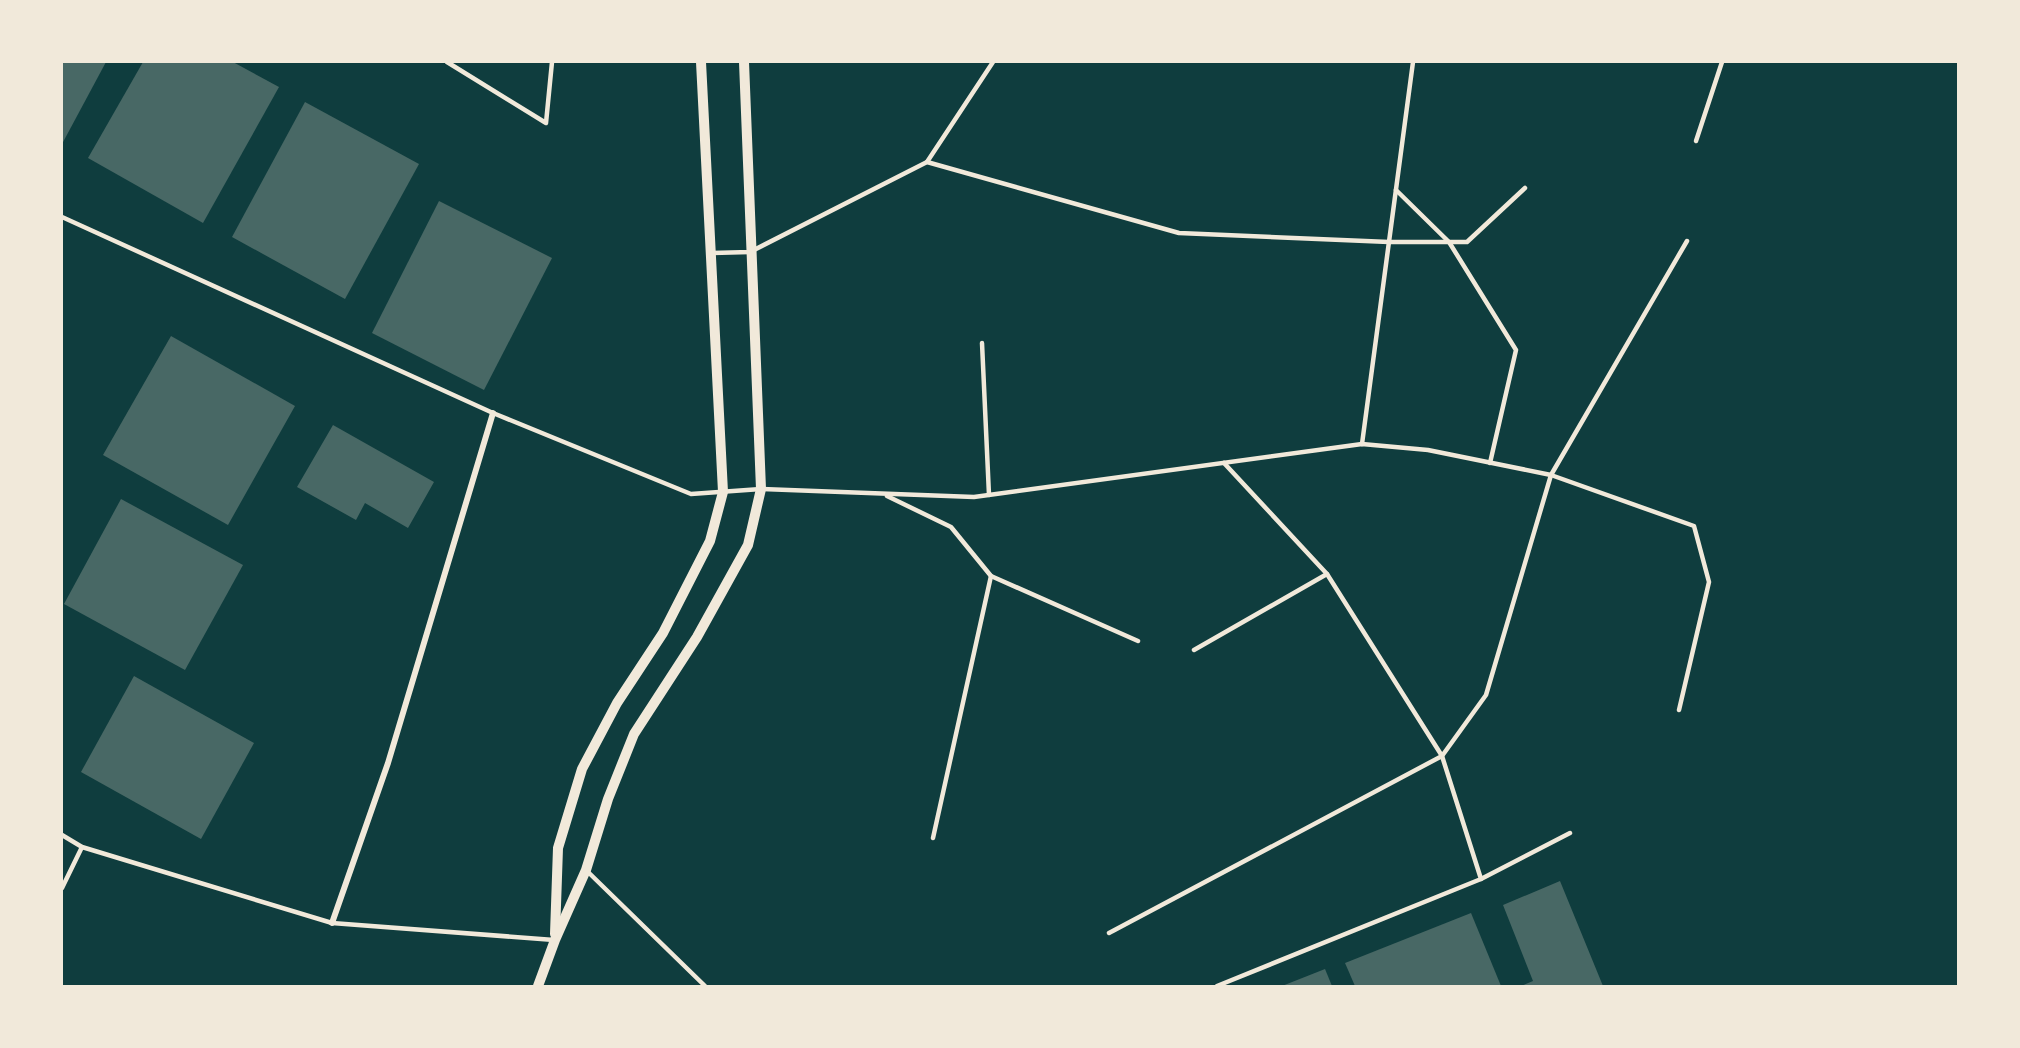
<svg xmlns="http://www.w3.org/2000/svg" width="2020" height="1048" font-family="Georgia,serif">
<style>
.building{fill:#486865}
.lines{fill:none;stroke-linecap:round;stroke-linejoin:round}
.service{stroke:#f1e9da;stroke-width:4.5}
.minor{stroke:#f1e9da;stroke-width:6}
.tertiary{stroke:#f1e9da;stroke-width:10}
</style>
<rect width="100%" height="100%" fill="#0f3d3e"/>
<g class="building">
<path d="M62 62H106L62 144Z"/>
<path d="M143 62H233L279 87 203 223 88 158Z"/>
<path d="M305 102 419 164 345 299 232 237Z"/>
<path d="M439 201 552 258 484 390 372 333Z"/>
<path d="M171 336 295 406 228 525 103 455Z"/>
<path d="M333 425 434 482 408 528 365 503 356 520 297 487Z"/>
<path d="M121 499 243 565 185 670 64 604Z"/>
<path d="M134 676 254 743 201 839 81 772Z"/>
<path d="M1560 881 1603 986H1521L1533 981 1503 905Z"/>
<path d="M1471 913 1501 986H1355L1345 963Z"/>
<path d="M1325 969 1332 986H1282Z"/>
</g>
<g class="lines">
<g class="service">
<path d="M447 62 546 123 552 62"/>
<path d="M1696 141 1722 62"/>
<path d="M927 162 993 62"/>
<path d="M1396 190 1449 242 1516 350 1490 463"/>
<path d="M62 217 493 413 691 494 761 489 974 497 1362 444 1428 450 1551 475 1694 526 1709 582 1679 710"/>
<path d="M712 253 750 252 927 162 1179 233 1389 242H1467L1525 188"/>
<path d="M982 343 989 495"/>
<path d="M1362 444 1413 62"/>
<path d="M887 496 951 527 991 576 1138 641"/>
<path d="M1194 650 1327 574"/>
<path d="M62 835 82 847 332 923 554 940"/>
<path d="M933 838 991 576"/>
<path d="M587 871 705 986"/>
<path d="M1481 879 1570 833"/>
<path d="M62 888 82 847"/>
<path d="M1109 933 1442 756 1327 574 1224 463"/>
<path d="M1217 986 1481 879 1442 756 1486 695 1551 475 1687 241"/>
</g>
<path class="minor" d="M332 923 388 763 493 413"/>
<g class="tertiary">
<path d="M555 934 558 848 582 769 617 703 663 633 710 541 723 492 701 62"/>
<path d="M538 986 555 940 586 870 608 799 634 734 697 637 748 545 761 489 744 62"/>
</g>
</g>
<rect width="2020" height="1048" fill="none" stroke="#f1e9da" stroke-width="126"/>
</svg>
